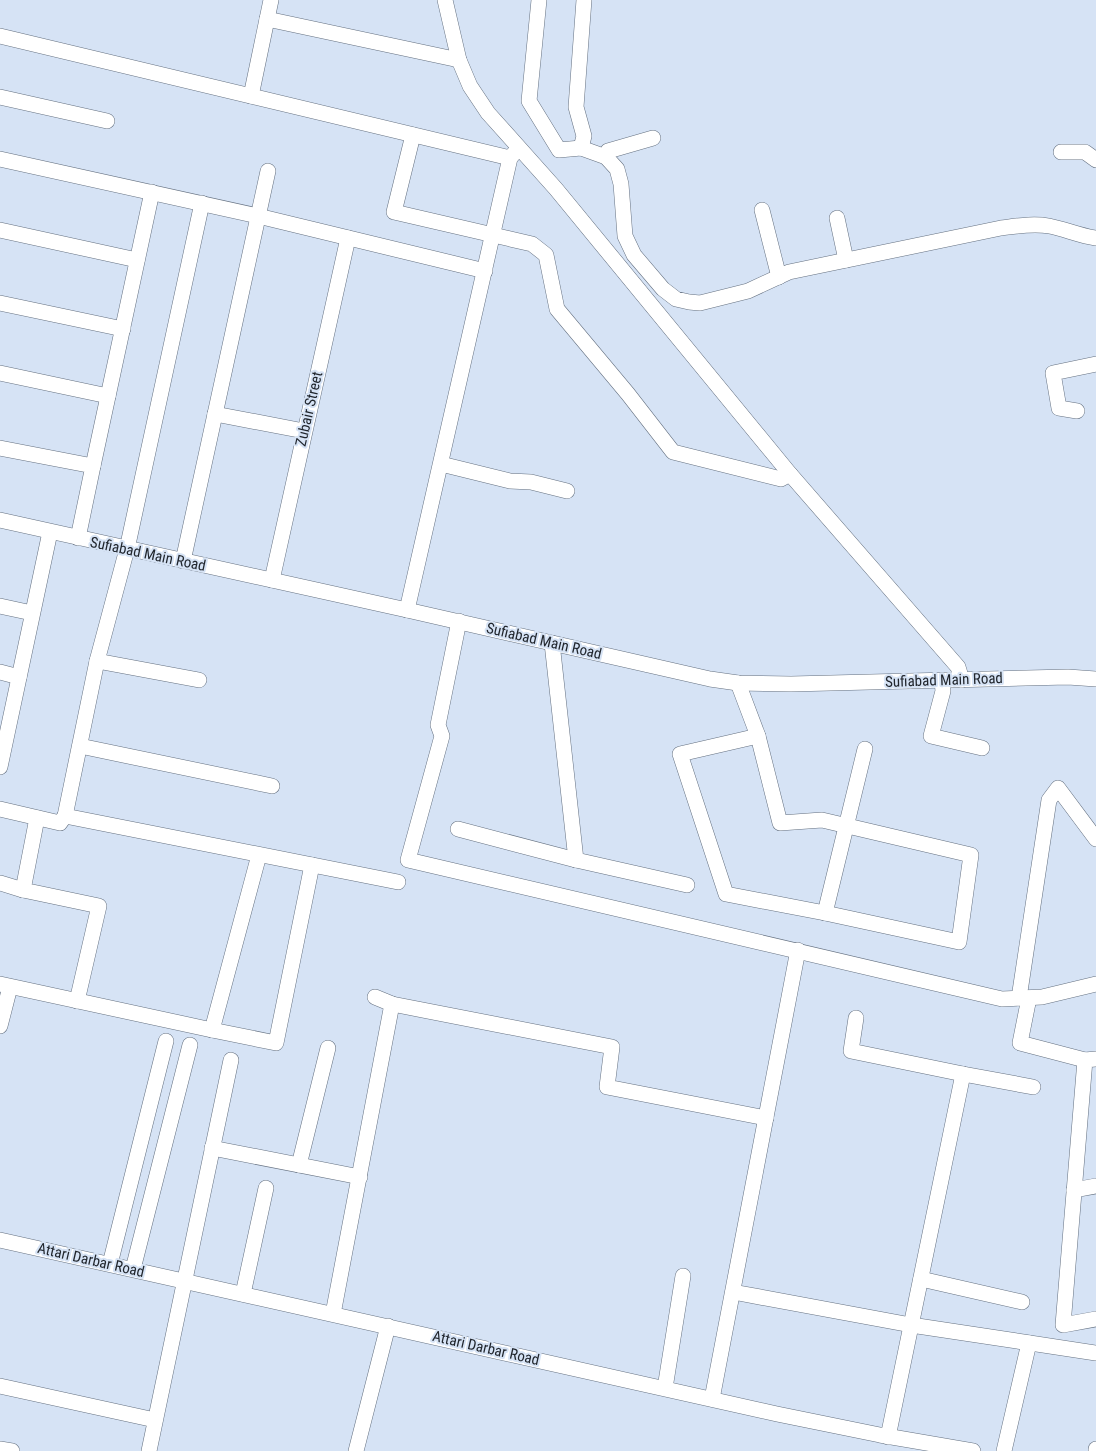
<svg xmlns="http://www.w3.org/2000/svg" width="1096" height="1451" font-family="'Roboto Condensed',sans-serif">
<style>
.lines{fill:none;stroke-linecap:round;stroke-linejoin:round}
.minor-casing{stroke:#657181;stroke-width:16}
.minor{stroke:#fff;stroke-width:15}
.labels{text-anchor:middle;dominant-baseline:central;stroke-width:4;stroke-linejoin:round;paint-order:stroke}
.street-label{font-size:15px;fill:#21262d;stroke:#d6e3f5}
</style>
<rect width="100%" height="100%" fill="#d6e3f5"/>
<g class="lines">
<g class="minor-casing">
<g id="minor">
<path d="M445 0 459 60 470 86 488 113 556 189 790 474 958 667 962 680"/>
<path d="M539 0 529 101 559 150 581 148 606 157 617 169 621 184 625 236 634 255 663 289 676 299 689 302 700 303 748 291 789 272 1001 228C1017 226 1033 223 1049 226 1065 229 1080 236 1096 238"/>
<path d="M267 19 459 60"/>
<path d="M0 36 510 158"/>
<path d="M251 96 271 0"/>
<path d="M0 97 107 121"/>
<path d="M413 135 394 212 532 244 546 255 557 309 628 394 673 452 781 479 790 474"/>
<path d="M581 148 584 136 576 107 584 0"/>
<path d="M1061 152H1085L1096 160"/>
<path d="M606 157 608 151 653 138"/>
<path d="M0 159 258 216 485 271"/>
<path d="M762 210 779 277"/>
<path d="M837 218 846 260"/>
<path d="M0 230 137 260"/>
<path d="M0 303 123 329"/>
<path d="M0 373 108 396"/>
<path d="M1077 411 1059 408 1053 373 1096 364"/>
<path d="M215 414 304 431"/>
<path d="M0 448 93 466 78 538"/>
<path d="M441 464 510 481 531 482 567 491"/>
<path d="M93 466 152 192"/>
<path d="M0 520 407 610 710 679 738 683 791 684 1068 677 1096 679"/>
<path d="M183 561 268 171"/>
<path d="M272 580 348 238"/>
<path d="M0 606 32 613"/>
<path d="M407 610 510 158 517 150"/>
<path d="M459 621 438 725 442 736 408 860 1002 999 1042 997 1096 984"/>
<path d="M552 643 576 860 687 885"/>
<path d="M97 661 65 816 398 882"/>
<path d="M0 672 19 677"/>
<path d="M199 680 97 661 127 549 202 203"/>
<path d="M942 681 943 691 931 736 982 748"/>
<path d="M738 683 758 736 780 823 822 820 971 855 959 942 825 913"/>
<path d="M758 736 680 754 726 894 825 913 865 749"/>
<path d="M80 746 272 786"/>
<path d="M0 767 50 532"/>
<path d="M0 809 60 823 65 816"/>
<path d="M37 818 23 890 99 906 77 1001"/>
<path d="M458 829 576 860"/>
<path d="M0 883 23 890"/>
<path d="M0 984 212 1030 259 855"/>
<path d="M1019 998 1049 800 1058 788 1096 839"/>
<path d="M1029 998 1020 1043 1085 1060"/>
<path d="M392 1004 612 1047 607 1087 766 1118"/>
<path d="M856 1018 851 1051 963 1074"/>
<path d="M0 1026 10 987"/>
<path d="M212 1030 276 1043 312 865"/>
<path d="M1096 1059 1085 1060 1063 1325 1096 1319"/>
<path d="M212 1148 360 1177"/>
<path d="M299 1165 328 1048"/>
<path d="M1074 1190 1096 1186"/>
<path d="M0 1240 777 1414 880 1435 973 1451"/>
<path d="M110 1264 166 1041"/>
<path d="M133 1269 190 1045"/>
<path d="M921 1279 1022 1302"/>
<path d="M733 1292 911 1325 1096 1353"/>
<path d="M243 1294 266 1188"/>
<path d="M333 1314 392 1004 375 997"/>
<path d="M0 1386 155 1420"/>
<path d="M665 1388 683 1276"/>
<path d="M712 1399 798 950"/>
<path d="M888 1437 963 1074 1033 1087"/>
<path d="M0 1449 12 1451"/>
<path d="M149 1451 231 1060"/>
<path d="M356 1451 388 1326"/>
<path d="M1004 1451 1029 1343"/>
<path d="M1096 1451V1449"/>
</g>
</g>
<use href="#minor" class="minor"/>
</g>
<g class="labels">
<g class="street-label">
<text transform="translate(309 409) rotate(-77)">Zubair Street</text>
<text transform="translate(148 554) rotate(12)">Sufiabad Main Road</text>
<text transform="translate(544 641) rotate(13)">Sufiabad Main Road</text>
<text transform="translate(944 680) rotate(-2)">Sufiabad Main Road</text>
<text transform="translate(91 1260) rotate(13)">Attari Darbar Road</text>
<text transform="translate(486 1348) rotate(13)">Attari Darbar Road</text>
</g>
</g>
</svg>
